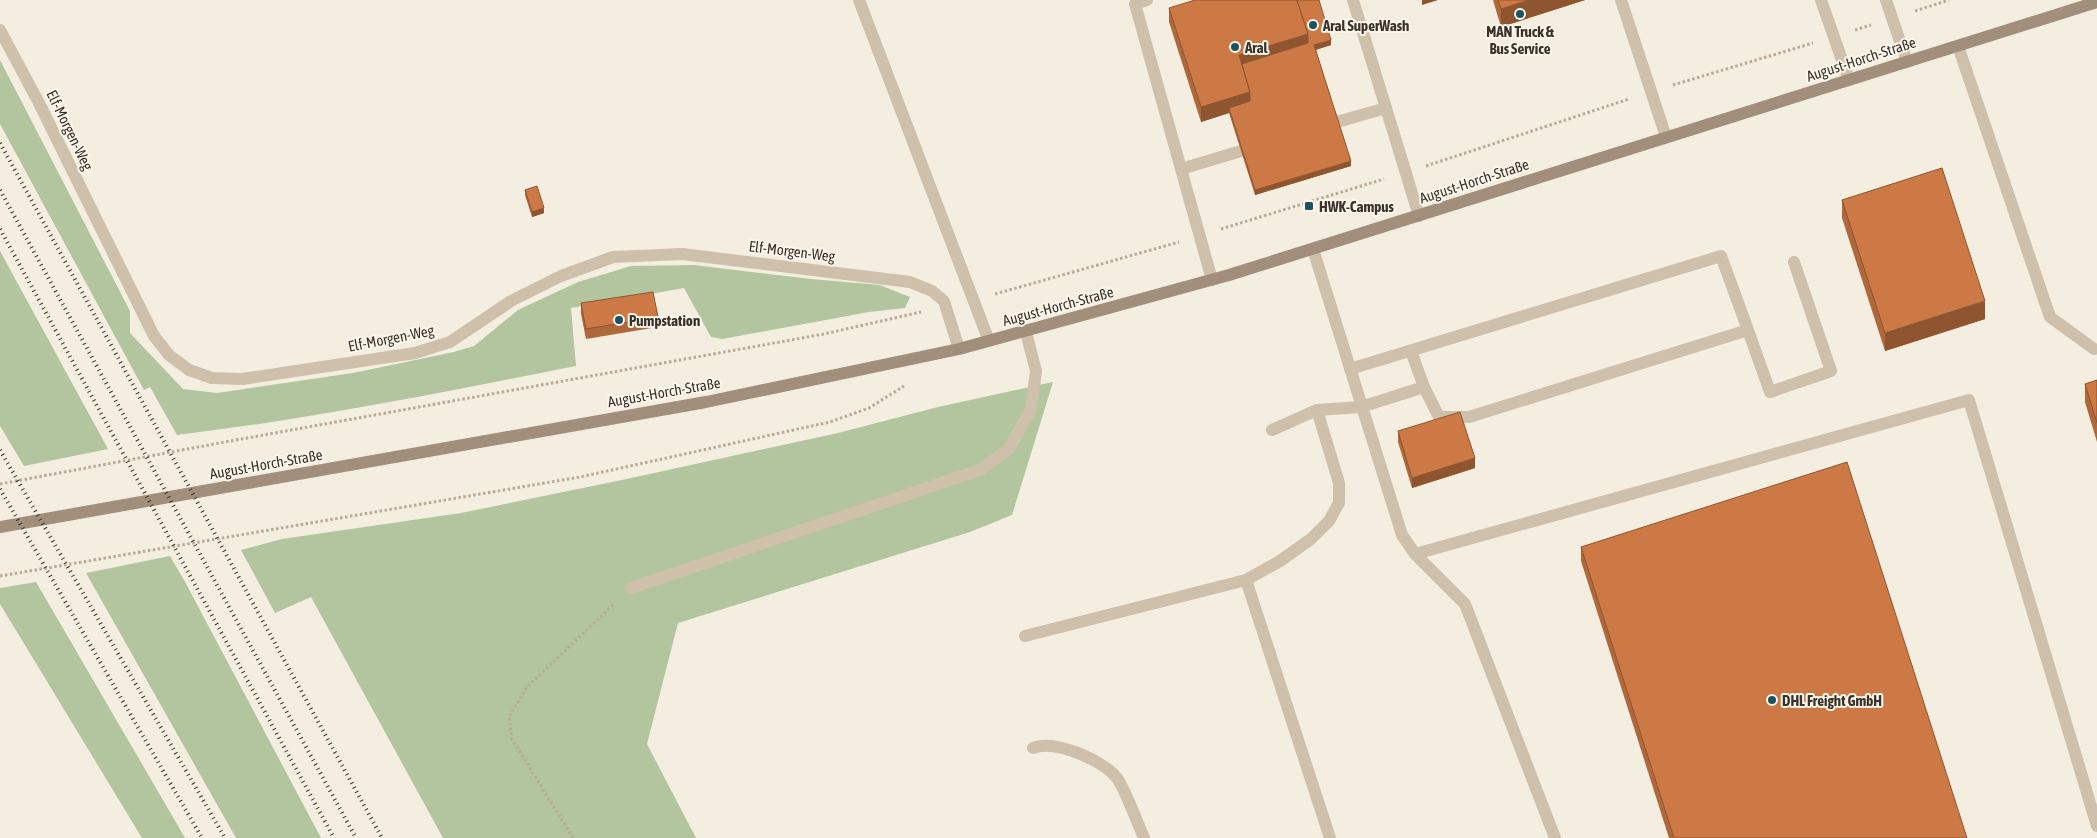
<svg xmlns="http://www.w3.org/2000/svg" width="2097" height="838" font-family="'Asap Condensed',sans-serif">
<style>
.green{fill:#b2c59e}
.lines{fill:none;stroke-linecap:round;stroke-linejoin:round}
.path{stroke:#baaa94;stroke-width:3;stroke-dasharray:2.5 2.5;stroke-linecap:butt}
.lane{stroke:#cec0aa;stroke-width:12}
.secondary{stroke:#a28f7b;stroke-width:12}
.rail{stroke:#3b322a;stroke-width:4;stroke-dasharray:1 4;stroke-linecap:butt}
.wall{fill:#af683c}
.shaded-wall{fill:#8f5531}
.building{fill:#cc7946;stroke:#8f5531}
.poi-dot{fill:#1d5260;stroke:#fbf7ed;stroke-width:2}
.labels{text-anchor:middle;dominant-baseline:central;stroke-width:4;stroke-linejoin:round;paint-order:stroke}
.poi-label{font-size:15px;font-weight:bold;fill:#3b322a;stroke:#fbf7ed;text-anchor:start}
.street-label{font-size:15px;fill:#3b322a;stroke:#fbf7ed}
</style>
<rect width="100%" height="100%" fill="#f4eee0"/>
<g class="green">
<path d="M0 60 130 311V333L183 389 217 393 353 373 454 352 474 346 518 310 578 282 631 266 694 265 811 279 880 285 910 297 905 308 869 312 722 339 711 337 684 288 571 308 576 366C444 392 311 419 177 435L150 387 144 390 0 124Z"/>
<path d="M0 251 108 449 24 466 0 426Z"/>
<path d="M1053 382 1012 515 970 532 678 623 647 744 696 838H443L311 597 275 613 241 550 282 539 461 513 622 480 838 433 938 407Z"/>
<path d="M170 556 184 580 321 838H236L86 573Z"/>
<path d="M36 582 174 819 185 838H142L0 604V588Z"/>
</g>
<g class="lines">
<g class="path">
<path d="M1915 11 1949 0"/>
<path d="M1855 30 1871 25"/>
<path d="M1673 85 1813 43"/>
<path d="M1426 166 1629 99"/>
<path d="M1221 229 1384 179"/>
<path d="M995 294 1179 242"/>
<path d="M0 484 225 442 824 334 921 312"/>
<path d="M0 576 580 477 830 422 869 408 904 386"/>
<path d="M573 838 512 739 509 717 527 687 614 604"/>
</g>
<g class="lane">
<path d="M859 0 989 341"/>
<path d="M1147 0 1135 4 1212 280"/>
<path d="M1353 0 1419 216"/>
<path d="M1621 0 1666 137"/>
<path d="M1821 0 1849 80"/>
<path d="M1886 0 1907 62"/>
<path d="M0 30 39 103 154 336 169 355 189 370 212 378 242 379 415 353 450 342 511 301 561 276 613 257 682 254 910 282 932 291 944 301 959 349"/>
<path d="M1958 46 2050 317 2094 349"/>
<path d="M1337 122 1386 108"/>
<path d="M1181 169 1241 151"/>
<path d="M1313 249 1402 535 1415 554 1465 604 1555 838"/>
<path d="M1748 330 1770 392 1831 371 1794 262"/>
<path d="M1411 351 1424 387"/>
<path d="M1272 430 1317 410 1361 407 1424 387 1439 417H1469L1748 330 1721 256 1350 369"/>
<path d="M1415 554 1969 400 2097 826"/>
<path d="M1246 580 1330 838"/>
<path d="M631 588 980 470 1009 449 1031 409 1036 371 1026 332"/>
<path d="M1025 636 1246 580 1280 561 1311 539 1329 521 1339 503V483L1317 410"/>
<path d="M1033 748C1054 739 1103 760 1117 778 1126 791 1137 822 1144 838"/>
</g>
<path class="secondary" d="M0 527 706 402 959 349 1229 275 2097 2"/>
<g class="rail">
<path d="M0 143 382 838"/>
<path d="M0 190 356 838"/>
<path d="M0 229 334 838"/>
<path d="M0 450 225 838"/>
<path d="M0 489 202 838"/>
</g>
</g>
<g class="wall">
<path d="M1493 0H1585L1501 27Z"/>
<path d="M1169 8 1331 45 1316 50 1351 166 1255 195 1229 113 1201 122 1169 22Z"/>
<path d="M525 190 544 213 532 217 525 195Z"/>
<path d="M1842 200 1985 319 1885 351 1842 218Z"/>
<path d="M581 303 658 317V327L586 339 581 314Z"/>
<path d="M2097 380V442L2085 402V384Z"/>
<path d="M1398 431 1475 468 1412 488 1398 442Z"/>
<path d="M1581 547 1967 838H1669L1581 561Z"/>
</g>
<g class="shaded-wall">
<path d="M1422 0H1438L1422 5Z"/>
<path d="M1529 0H1585L1501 27V9Z"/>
<path d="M1308 34V49L1240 69 1239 55Z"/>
<path d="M1331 40V45L1314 50V45Z"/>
<path d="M1250 92V106L1229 108V113L1201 122V107Z"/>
<path d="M1351 161V166L1255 195V190Z"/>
<path d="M544 208V213L532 217V212Z"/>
<path d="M1985 301V319L1885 351V333Z"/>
<path d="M1475 458V468L1412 488V478Z"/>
</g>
<g class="building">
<path d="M1195 0H1297L1308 34 1239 55 1250 92 1201 107 1169 8Z"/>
<path d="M1297 0H1319L1331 40 1314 45 1351 161 1255 190 1229 108 1250 101V92L1242 64 1308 43V34Z"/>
<path d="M1498 0H1529L1501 9Z"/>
<path d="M1942 168 1985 301 1885 333 1842 200Z"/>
<path d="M537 186 544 208 532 212 525 190Z"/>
<path d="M653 292 658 317 586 329 581 303Z"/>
<path d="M2097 380V423L2085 384Z"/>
<path d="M1460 412 1475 458 1412 478 1398 431Z"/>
<path d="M1847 462 1967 838H1674L1581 547Z"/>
</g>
<g class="poi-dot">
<circle cx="1520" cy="14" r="5"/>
<circle cx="1313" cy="25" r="5"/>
<circle cx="1235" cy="47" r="5"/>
<rect x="1304" y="201" width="10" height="10" rx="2.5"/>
<circle cx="619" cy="320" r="5"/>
<circle cx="1772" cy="700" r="5"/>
</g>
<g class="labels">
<g class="poi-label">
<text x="1323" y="25">Aral SuperWash</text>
<text x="1520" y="31" text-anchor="middle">MAN Truck &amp;<tspan x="1520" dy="17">Bus Service</tspan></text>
<text x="1245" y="47">Aral</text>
<text x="1319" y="206">HWK-Campus</text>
<text x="629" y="320">Pumpstation</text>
<text x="1782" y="700">DHL Freight GmbH</text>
</g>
<g class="street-label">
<text transform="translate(1861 59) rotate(-18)">August-Horch-Straße</text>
<text transform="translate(70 130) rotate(64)">Elf-Morgen-Weg</text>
<text transform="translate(1474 181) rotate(-18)">August-Horch-Straße</text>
<text transform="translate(792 251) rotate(7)">Elf-Morgen-Weg</text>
<text transform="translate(1058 306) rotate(-15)">August-Horch-Straße</text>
<text transform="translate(391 338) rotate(-11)">Elf-Morgen-Weg</text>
<text transform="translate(664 392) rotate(-10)">August-Horch-Straße</text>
<text transform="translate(266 464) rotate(-10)">August-Horch-Straße</text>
</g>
</g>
</svg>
